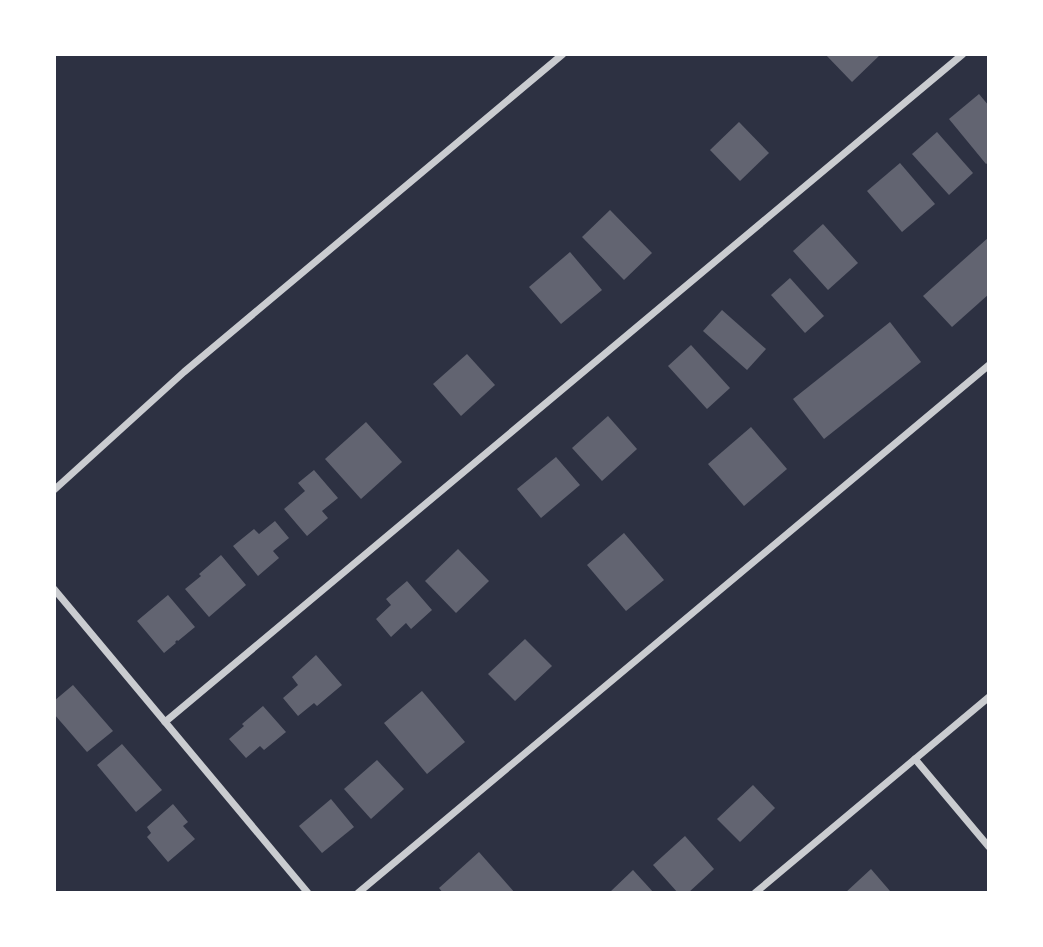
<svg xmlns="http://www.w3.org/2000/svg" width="1043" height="947" font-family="Figtree,sans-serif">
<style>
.building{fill:#626471}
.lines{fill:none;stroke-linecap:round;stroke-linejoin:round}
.minor{stroke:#caccd0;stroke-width:7}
</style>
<rect width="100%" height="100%" fill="#2d3142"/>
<g class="building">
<path d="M825 54H881L852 82Z"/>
<path d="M979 94 989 106V162L986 164 949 119Z"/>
<path d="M739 122 769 153 740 181 710 150Z"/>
<path d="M937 132 973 173 949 195 912 154Z"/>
<path d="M900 163 935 204 902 232 867 191Z"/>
<path d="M610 210 652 253 624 280 582 237Z"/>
<path d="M823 224 858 263 828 290 793 251Z"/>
<path d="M989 237V294L952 327 923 296Z"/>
<path d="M570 252 602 290 561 324 529 287Z"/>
<path d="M790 278 824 316 805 333 771 295Z"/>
<path d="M722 310 766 349 747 370 703 331Z"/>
<path d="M890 322 921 362 824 439 793 399Z"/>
<path d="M691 345 730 388 707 409 668 366Z"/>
<path d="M467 354 495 385 461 416 433 384Z"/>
<path d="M608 416 637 449 602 481 572 448Z"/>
<path d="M366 422 402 462 361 499 325 459Z"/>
<path d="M751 427 787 469 744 506 708 464Z"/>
<path d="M556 457 580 485 541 518 517 489Z"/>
<path d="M314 470 338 498 322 511 328 518 307 536 284 509 305 491 298 483Z"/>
<path d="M275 521 289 538 273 551 279 558 258 576 233 546 254 529 259 534Z"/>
<path d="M624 533 664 580 626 611 587 565Z"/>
<path d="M458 549 489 581 456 613 425 581Z"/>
<path d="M221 555 246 585 209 617 185 589 201 576 199 574Z"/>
<path d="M407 581 432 610 411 629 406 623 391 637 376 619 391 605 386 599Z"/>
<path d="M168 595 195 627 178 641 177 640 175 642 176 643 164 653 137 621Z"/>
<path d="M525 639 552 666 515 701 488 674Z"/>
<path d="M316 655 342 685 317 706 314 703 298 716 283 698 298 685 292 677Z"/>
<path d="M73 685 113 731 87 752 54 714V701Z"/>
<path d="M422 691 465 742 427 774 384 723Z"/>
<path d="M263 706 286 732 264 750 260 746 246 758 229 739 244 726 242 724Z"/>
<path d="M122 744 162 790 136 812 97 765Z"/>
<path d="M377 760 404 789 371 819 344 789Z"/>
<path d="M753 785 775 808 740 842 717 819Z"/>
<path d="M331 799 354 827 322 853 299 826Z"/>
<path d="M173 804 188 822 183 826 195 839 168 862 147 837 151 833 147 827Z"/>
<path d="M685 836 714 869 688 893H678L653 865Z"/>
<path d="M479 852 515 893H443L439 888Z"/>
<path d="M871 869 890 891 888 893H845Z"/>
<path d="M633 870 654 893H609Z"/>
</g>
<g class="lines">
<g class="minor">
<path d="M54 490 184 372 563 54"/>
<path d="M54 589 308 893"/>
<path d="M165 722 963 54"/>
<path d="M915 759 989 847"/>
<path d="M358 893 989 365"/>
<path d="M755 893 989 697"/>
</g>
</g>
<rect width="1043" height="947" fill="none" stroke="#ffffff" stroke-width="112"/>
</svg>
